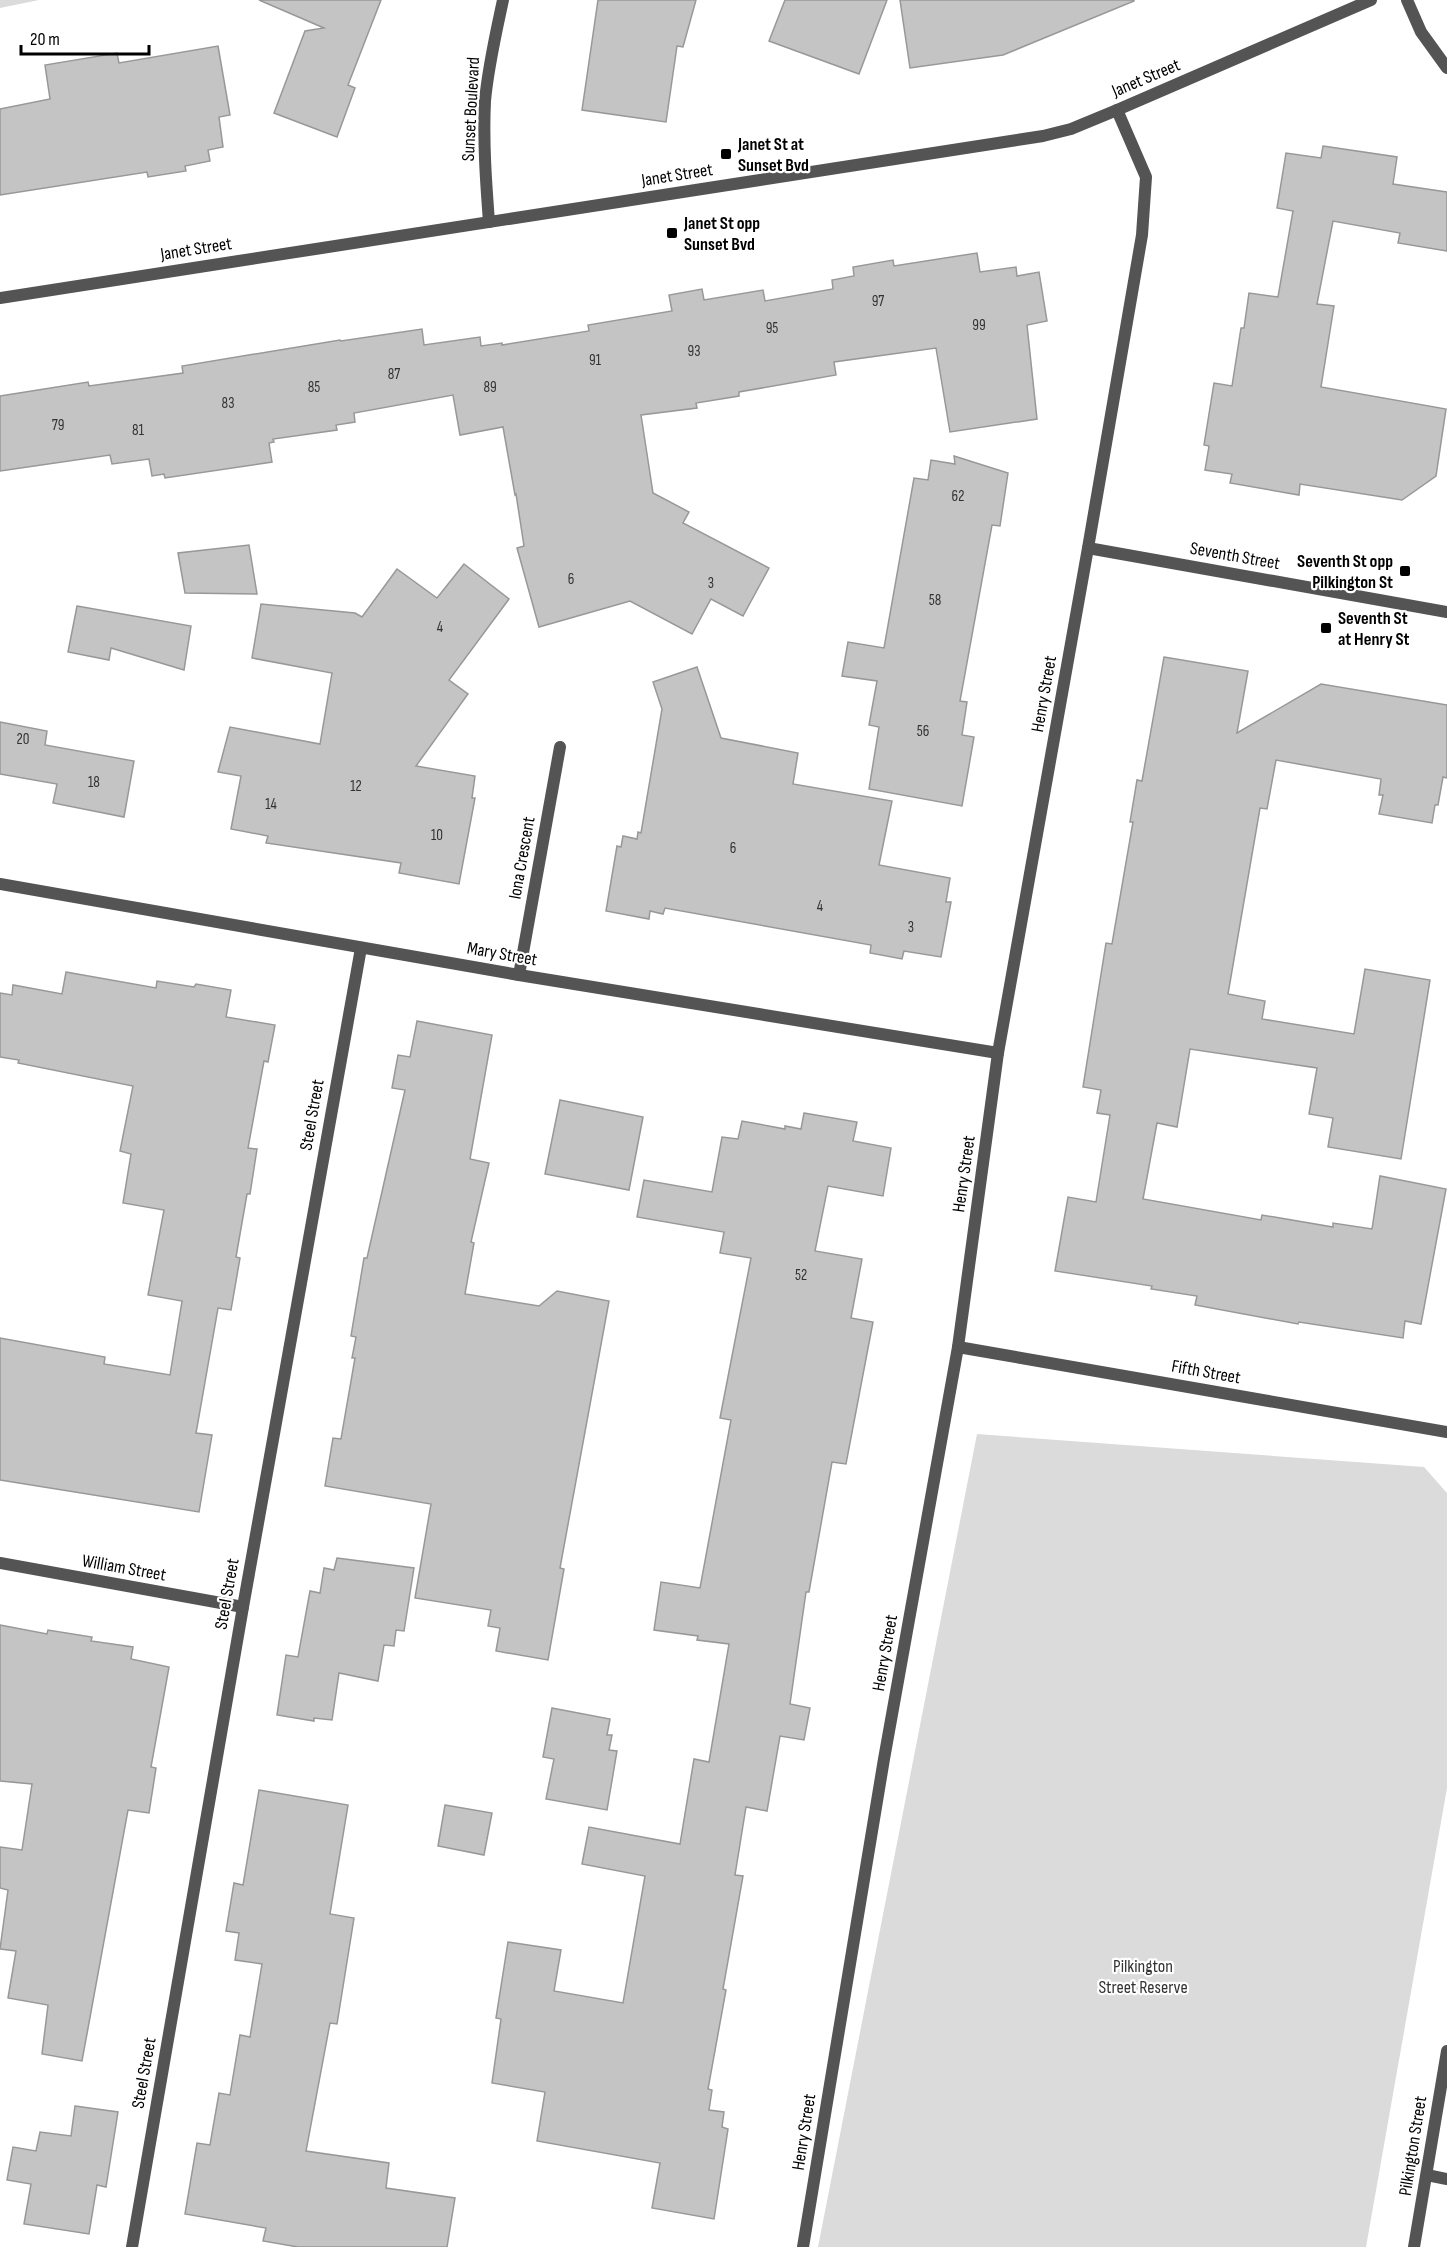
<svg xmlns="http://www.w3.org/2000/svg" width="1447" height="2247" font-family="'Sofia Sans Condensed',sans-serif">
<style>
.green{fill:#dbdbdb}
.building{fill:#c4c4c4;stroke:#989898;stroke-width:1.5}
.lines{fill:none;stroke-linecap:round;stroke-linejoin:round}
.minor{stroke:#545454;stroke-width:12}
.tertiary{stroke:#545454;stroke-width:12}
.poi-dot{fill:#000;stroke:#fff;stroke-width:2}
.labels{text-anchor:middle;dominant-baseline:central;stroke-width:4.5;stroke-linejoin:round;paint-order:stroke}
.number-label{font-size:15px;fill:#313131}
.street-label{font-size:18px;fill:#000;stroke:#fff}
.poi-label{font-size:18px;font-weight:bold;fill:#000;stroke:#fff;text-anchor:start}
.park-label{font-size:18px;fill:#323232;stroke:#fff}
</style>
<rect width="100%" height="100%" fill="#fff"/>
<g class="green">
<path d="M0 0H39L0 8Z"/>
<path d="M977 1434 1424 1467 1447 1493V1788L1366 2247H818Z"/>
</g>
<g class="building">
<path d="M259 0H381L348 85 355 88 337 137 274 113 305 31 324 28Z"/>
<path d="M598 0H696L683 47 677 46 666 122 582 110Z"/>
<path d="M785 0H887L859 74 769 41Z"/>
<path d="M900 0H1134V1L1003 55 910 68Z"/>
<path d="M218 46 230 115 219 117 223 147 208 150 210 161 185 166 186 171 148 177 147 172 0 195V109L50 99 45 65 117 53 119 63Z"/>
<path d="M1323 146 1397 157 1393 184 1447 192V251L1398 243 1400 233 1333 221 1317 304 1334 306 1321 387 1446 409 1436 476 1402 500 1300 484 1299 495 1230 483 1232 474 1205 470 1209 446 1204 445 1214 383 1232 386 1241 328H1244L1249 293 1278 297 1293 211 1277 208 1286 153 1321 158Z"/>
<path d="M977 253 980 272 1016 267 1017 276 1039 272 1047 321 1027 325 1037 419 950 432 936 348 834 362 836 375 739 392V396L696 403 697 408 641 415 653 493 689 512 683 523 769 568 743 616 711 599 692 634 630 601 539 627 517 548 524 546 516 494 515 495 503 427 460 435 453 395 354 413 355 422 336 425 337 430 273 439 274 442 269 443 272 462 165 478 164 474 152 476 149 459 112 464 110 455 0 471V396L88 382 89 386 183 373 182 366 340 340 341 341 422 329 424 345 480 337 481 346 502 343V345L589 331 588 325 672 311 669 295 702 289 704 300 763 290 765 301 833 289 832 280 854 276 853 267 893 260 894 266Z"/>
<path d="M954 456 1008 473 1000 526 992 525 960 701 967 702 962 735 974 737 962 806 869 789 879 727 869 725 877 681 842 676 848 642 884 648 914 478 928 480 931 460 955 464Z"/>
<path d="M249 545 257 594 185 593 178 553Z"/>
<path d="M464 564 509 599 449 680 468 694 416 766 475 776 472 798H475L459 884 399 873 401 863 266 843 268 836 231 829 241 776 218 772 230 727 320 744 332 673 252 658 261 604 355 613 362 617 397 569 437 598Z"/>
<path d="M77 606 191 626 184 670 111 648 109 660 68 652Z"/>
<path d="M1164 657 1248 671 1237 733 1321 684 1447 705V778L1443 777 1438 805H1435L1432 823 1379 814 1383 795H1379L1381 779 1276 760 1267 809 1260 808 1228 994 1265 1001 1262 1019 1354 1034 1365 969 1430 980 1401 1159 1328 1147 1333 1118 1309 1114 1317 1068 1190 1049 1177 1127 1157 1123 1143 1199 1261 1220 1262 1215 1333 1227V1223L1372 1229 1380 1176 1446 1189 1421 1324 1405 1321 1403 1338 1299 1322 1298 1324 1195 1305 1197 1296 1151 1289 1152 1286 1055 1271 1068 1197 1096 1202 1110 1115 1097 1113 1101 1090 1083 1087 1106 943 1112 944 1133 822H1130L1137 780 1142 781Z"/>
<path d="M697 667 721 738 798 753 793 784 892 801 879 865 950 878 946 902H951L941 957 904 951 902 959 870 953 871 945 665 908 663 914 650 911 649 919 606 911 617 846 621 847 623 836 637 839 638 832 641 833 662 709 653 682Z"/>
<path d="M0 722 47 731 45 745 134 761 124 817 53 803 57 784 0 774Z"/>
<path d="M66 972 156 988 157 981 194 987 196 984 231 990 226 1017 275 1025 268 1062 264 1061 248 1148 257 1149 250 1194H247L236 1257 240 1258 231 1310 218 1308 196 1433 212 1435 199 1512 0 1480V1338L105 1357 104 1364 170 1375 182 1301 148 1295 164 1210 123 1203 131 1154 120 1151 133 1086 18 1063 19 1060 0 1057V993L12 995 13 985 62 994Z"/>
<path d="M417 1021 492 1035 470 1159 489 1163 471 1242 474 1243 465 1294 539 1306 557 1291 609 1301 560 1568 564 1569 548 1660 496 1651 500 1628 488 1626 491 1610 415 1598 431 1504 325 1486 333 1438 341 1439 355 1358H352L356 1337 351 1336 364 1258H367L405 1090 392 1088 398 1055 410 1057Z"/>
<path d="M560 1100 643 1117 629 1190 545 1174Z"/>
<path d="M804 1113 857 1122 853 1141 891 1148 883 1196 828 1186 815 1251 862 1259 851 1318 873 1322 846 1464 832 1462 809 1592H806L790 1704 810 1708 804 1740 780 1736 767 1811 746 1807 735 1875 743 1876 723 1989 726 1990 708 2089 712 2090 709 2110 724 2112 722 2127 728 2129 714 2219 652 2208 660 2163 537 2141 545 2092 492 2083 501 2019 496 2018 508 1942 561 1950 554 1991 623 2003 645 1876 582 1864 589 1827 680 1844 694 1759 709 1762 729 1644 697 1640 698 1636 654 1630 661 1582 700 1588 731 1420 720 1418 751 1258 720 1253 724 1232 637 1217 644 1180 712 1192 722 1137 738 1139 742 1121 785 1129V1126L801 1129Z"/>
<path d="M337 1558 414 1568 404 1631 396 1630 394 1646 384 1645 378 1681 339 1673 332 1720 314 1718V1721L277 1715 286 1655 298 1657 310 1591 320 1593 324 1568 334 1570Z"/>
<path d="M0 1625 47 1634 48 1630 92 1637 91 1641 133 1647 131 1659 169 1667 151 1767 156 1768 149 1813 128 1810 82 2061 42 2054 48 2005 8 1998 16 1951 0 1949 8 1890 0 1888V1847L22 1850 32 1784 0 1781Z"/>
<path d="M552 1708 610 1719 607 1735H612L609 1750 617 1751 607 1810 546 1799 554 1759 543 1757Z"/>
<path d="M259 1790 348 1805 330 1914 354 1918 337 2024 330 2023 306 2151 389 2163 386 2188 455 2198 447 2247H298L263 2241 266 2228 185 2214 197 2143 210 2145 219 2093 230 2095 240 2035 250 2037 262 1964 235 1960 239 1933 226 1931 234 1883 243 1885Z"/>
<path d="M445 1805 492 1813 484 1855 438 1846Z"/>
<path d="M75 2106 118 2112 106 2187 97 2185 89 2234 24 2224 31 2184 7 2180 13 2147 36 2151 40 2132 71 2136Z"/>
</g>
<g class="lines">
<g class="minor">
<path d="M1407 0 1421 32 1447 68"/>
<path d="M489 222C486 182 483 142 485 101 488 67 496 33 503 0"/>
<path d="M1088 548 1447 612"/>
<path d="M0 884 519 975 998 1053"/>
<path d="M519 975 560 747"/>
<path d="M958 1347 1447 1432"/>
<path d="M0 1563 243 1607"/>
<path d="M1427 2175 1447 2179"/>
<path d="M132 2247 243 1607 361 948"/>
<path d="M803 2247 884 1759 958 1347 998 1053 1088 548 1142 235 1146 177 1117 110"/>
<path d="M1414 2247 1447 2051"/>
</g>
<path class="tertiary" d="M0 298 1043 136 1071 129 1117 110 1371 0"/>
</g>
<g class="poi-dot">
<rect x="720" y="148" width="12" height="12" rx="3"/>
<rect x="666" y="227" width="12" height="12" rx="3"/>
<rect x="1399" y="565" width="12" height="12" rx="3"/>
<rect x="1320" y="622" width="12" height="12" rx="3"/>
</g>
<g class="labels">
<g class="number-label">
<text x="878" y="301">97</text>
<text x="979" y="325">99</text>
<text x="772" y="328">95</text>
<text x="694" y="351">93</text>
<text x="595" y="360">91</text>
<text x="394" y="374">87</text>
<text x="314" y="387">85</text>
<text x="490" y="387">89</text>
<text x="228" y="403">83</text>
<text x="58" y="425">79</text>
<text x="138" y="430">81</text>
<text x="958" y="496">62</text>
<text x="571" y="579">6</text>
<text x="711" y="583">3</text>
<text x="935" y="600">58</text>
<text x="440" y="627">4</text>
<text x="923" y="731">56</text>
<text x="23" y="739">20</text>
<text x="94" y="782">18</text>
<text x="356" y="786">12</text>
<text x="271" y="804">14</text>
<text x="437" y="835">10</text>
<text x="733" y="848">6</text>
<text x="820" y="906">4</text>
<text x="911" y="927">3</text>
<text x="801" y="1275">52</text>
</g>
<g class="street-label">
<text transform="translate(1146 78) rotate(-23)">Janet Street</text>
<text transform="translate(471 109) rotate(-87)">Sunset Boulevard</text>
<text transform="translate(677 175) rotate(-9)">Janet Street</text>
<text transform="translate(196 249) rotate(-9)">Janet Street</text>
<text transform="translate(1235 556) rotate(10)">Seventh Street</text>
<text transform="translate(1044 694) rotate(-80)">Henry Street</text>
<text transform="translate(522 858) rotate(-80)">Iona Crescent</text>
<text transform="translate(502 954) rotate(10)">Mary Street</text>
<text transform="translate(312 1115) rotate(-80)">Steel Street</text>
<text transform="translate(964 1174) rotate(-82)">Henry Street</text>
<text transform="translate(1206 1372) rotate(10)">Fifth Street</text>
<text transform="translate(124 1568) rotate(10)">William Street</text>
<text transform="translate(227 1594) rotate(-80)">Steel Street</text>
<text transform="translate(885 1653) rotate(-80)">Henry Street</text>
<text transform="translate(144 2073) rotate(-80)">Steel Street</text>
<text transform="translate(804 2132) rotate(-81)">Henry Street</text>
<text transform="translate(1413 2146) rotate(-81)">Pilkington Street</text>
</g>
<g class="poi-label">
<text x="738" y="144">Janet St at<tspan x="738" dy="21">Sunset Bvd</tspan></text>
<text x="684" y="223">Janet St opp<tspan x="684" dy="21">Sunset Bvd</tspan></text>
<text x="1393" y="561" text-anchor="end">Seventh St opp<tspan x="1393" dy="21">Pilkington St</tspan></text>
<text x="1338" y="618">Seventh St<tspan x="1338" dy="21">at Henry St</tspan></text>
</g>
<g class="park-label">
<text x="1143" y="1966">Pilkington<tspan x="1143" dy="21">Street Reserve</tspan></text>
</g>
</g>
<path d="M21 45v9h128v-9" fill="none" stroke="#000000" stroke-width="3"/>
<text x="30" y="45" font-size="18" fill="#000000" stroke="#ffffff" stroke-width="4.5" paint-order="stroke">20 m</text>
</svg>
